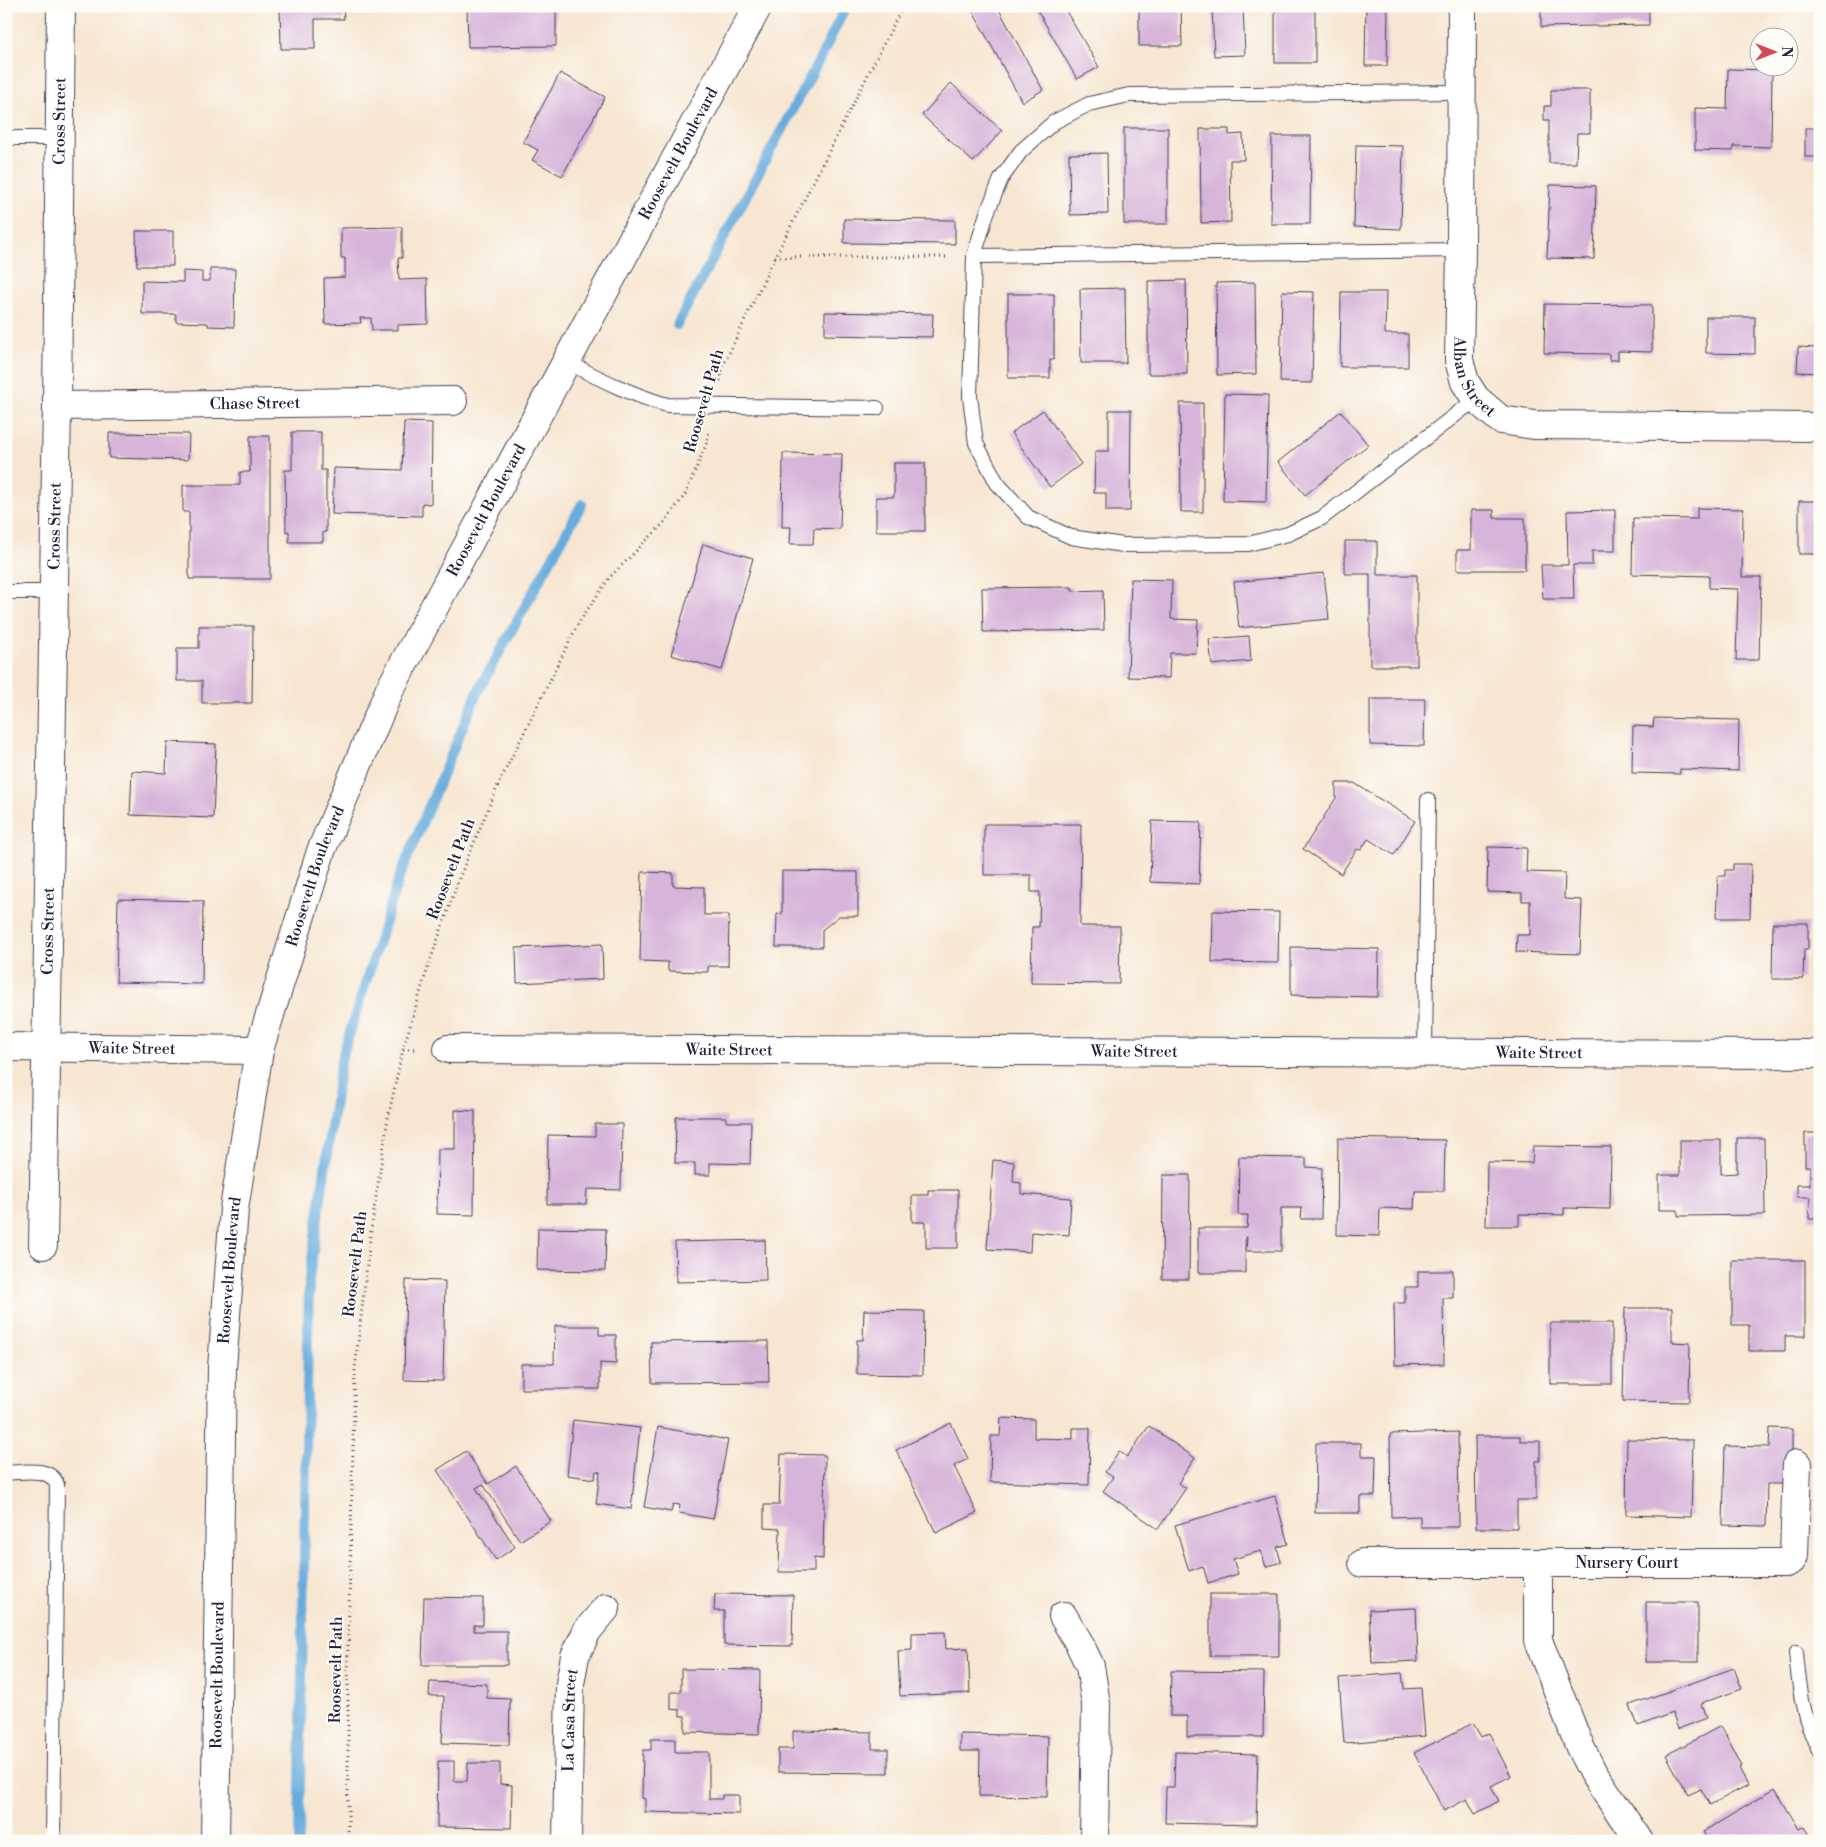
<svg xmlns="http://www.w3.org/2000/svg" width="1826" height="1847" font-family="'Libre Bodoni',serif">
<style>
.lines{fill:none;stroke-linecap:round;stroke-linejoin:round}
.stream{stroke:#67acdd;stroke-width:10}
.building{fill:#d7b4d9}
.service-casing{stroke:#423f52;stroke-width:16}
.minor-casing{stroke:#423f52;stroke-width:30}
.secondary-casing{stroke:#423f52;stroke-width:30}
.path{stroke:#423f52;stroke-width:3;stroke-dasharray:1 4;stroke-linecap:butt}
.service{stroke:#fff;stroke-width:14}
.minor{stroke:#fff;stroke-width:28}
.secondary{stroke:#fff;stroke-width:28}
.labels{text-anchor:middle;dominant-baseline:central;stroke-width:4;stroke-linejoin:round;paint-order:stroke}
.street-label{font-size:16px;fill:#22223b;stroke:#fdfcf7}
</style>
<rect width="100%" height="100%" fill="#fdfcf7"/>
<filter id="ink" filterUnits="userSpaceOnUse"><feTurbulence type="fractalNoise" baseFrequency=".02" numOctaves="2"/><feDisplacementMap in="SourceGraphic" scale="10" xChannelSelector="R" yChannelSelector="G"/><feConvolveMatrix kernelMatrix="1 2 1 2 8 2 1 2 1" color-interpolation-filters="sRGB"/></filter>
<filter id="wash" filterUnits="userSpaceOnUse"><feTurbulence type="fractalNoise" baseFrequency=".0096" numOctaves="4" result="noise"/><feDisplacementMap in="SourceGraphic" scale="20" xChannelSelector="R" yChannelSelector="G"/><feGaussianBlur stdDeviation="1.12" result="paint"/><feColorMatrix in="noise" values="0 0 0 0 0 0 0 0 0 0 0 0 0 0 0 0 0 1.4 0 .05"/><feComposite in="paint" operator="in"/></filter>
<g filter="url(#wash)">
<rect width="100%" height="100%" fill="#f7e6d1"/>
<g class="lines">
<g class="stream">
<path d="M677 325 824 51 846 6"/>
<path d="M299 1841 309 1279 341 1060 399 878 478 691 582 504"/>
</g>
</g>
<g id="blocks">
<g class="building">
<path d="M280 6H343L344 19H315V49H281Z"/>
<path d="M467 6H556V46L468 47Z"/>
<path d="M978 6H997L1043 90 1022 102 972 10Z"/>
<path d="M1035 6H1063L1099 67 1077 79Z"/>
<path d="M1139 6H1181L1182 46H1139Z"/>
<path d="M1212 6H1243L1245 55 1214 56Z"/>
<rect x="1275" y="6" width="40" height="57"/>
<path d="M1366 6H1388L1387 66H1365Z"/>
<path d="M1541 6H1649V25L1541 27Z"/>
<path d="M1728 69 1772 70 1771 147 1733 146V151L1695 150V108L1727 109Z"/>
<path d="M560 73 605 97 562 176 532 160 538 150 523 142Z"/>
<path d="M951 83 1002 131 973 162 922 115Z"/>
<path d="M1551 90H1590V133H1577L1576 163H1549V120H1544V106H1551Z"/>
<rect x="1124" y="128" width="44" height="96"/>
<rect x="1805" y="128" width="15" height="29"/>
<path d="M1200 129H1229V135L1243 134 1244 160H1230L1231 222 1201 223Z"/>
<path d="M1272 136H1311L1310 224H1271Z"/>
<path d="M1356 145 1403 146 1401 229 1354 227Z"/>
<path d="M1107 153 1108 214 1070 215 1069 154Z"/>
<path d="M1550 185 1596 186 1594 259 1547 258Z"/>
<path d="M844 219 955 220V244L844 243Z"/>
<path d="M402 227V258H398L399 280 427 279 428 324 398 325V330H372L371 318H360L361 323 325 324 324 278 345 277V258H341V228Z"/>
<path d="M136 231H173V266H137Z"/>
<path d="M210 269H235L234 327 208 326V323L176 322V314H142V281L183 282V271L202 272V281H210Z"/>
<path d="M1186 280 1187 374H1148V281Z"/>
<path d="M1255 282 1256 374 1217 375 1216 283Z"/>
<path d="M1125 288 1126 363H1081L1080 289Z"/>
<path d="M1282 291 1314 292 1312 383 1280 382Z"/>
<path d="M1341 292H1386L1385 334H1408V367H1340Z"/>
<path d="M1008 294H1054V360H1050V378H1008Z"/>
<path d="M1545 304 1652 305V352L1618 351V360H1609V354L1544 353Z"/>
<path d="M1818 307H1820V373L1797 372 1798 347 1817 348Z"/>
<path d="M825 312 933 314 932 337 825 335Z"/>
<path d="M1706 317H1755V354L1706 353Z"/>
<path d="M1225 394 1268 395 1266 502 1223 501Z"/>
<path d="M1180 403H1203V512H1181Z"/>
<path d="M1043 410 1081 464 1050 487 1011 433Z"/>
<path d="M1109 410H1131L1130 511H1106V493H1094L1095 451H1109Z"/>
<path d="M1341 411 1368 445 1305 495 1278 462Z"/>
<path d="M404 422 432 423 431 504 422 503V516L332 514 334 468 402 470Z"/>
<path d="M292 432H321V470H326V532H323V542H289V531L286 532 285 470H292Z"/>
<path d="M109 433 189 434 188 460 109 458Z"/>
<path d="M250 436H270V579H189V512H183V485H240V472H250Z"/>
<path d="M783 453 842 454 840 529 814 528 813 544H790L791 527H782Z"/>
<path d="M894 463H925V531H876V497H894Z"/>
<rect x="1799" y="501" width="21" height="53"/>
<path d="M1697 508 1743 509 1742 577H1761L1759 660H1736L1738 589 1709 588V576L1632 574 1633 518 1697 519Z"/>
<path d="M1471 510H1494V518H1525V570H1457V550H1471Z"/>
<path d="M1615 510V551H1592V565H1573L1574 599H1543L1541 565H1568L1567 511Z"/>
<path d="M1345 541H1377V575H1417V666H1370V574H1345Z"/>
<path d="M703 544 753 558 722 670 671 655Z"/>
<path d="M1324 573 1329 619 1239 628 1234 582Z"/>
<path d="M1131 579 1172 580 1171 619 1198 620 1196 653H1170L1169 678 1128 677Z"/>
<path d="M1072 587V591L1103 590 1104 630 983 632 982 588Z"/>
<path d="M199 626H253L252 703H202V681H177V648H199Z"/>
<path d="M1249 636 1251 661 1212 665 1209 639Z"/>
<path d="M1370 699H1425L1424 746 1370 745Z"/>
<path d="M1654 718 1739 720 1738 771 1680 769V774L1632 773 1633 726 1653 727Z"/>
<path d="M167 742 216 744 213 818 130 815 132 771 166 773Z"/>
<path d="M1336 783H1354L1415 821 1394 855 1368 839 1361 850 1357 849 1341 874 1303 849 1336 798Z"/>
<path d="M1152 821 1201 822 1199 884 1150 882Z"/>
<path d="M984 824H1081L1080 926H1120L1119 984 1031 983 1032 927H1039L1040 892H1031V875H984Z"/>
<path d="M1488 847 1527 848 1526 872 1565 873 1564 899 1582 900 1580 954 1516 952 1517 935H1530V901H1522V893L1487 892Z"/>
<path d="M1733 864H1751L1750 918H1716L1718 876H1725V870H1733Z"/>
<path d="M782 871 858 872V916H839L822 930V947H776L777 914H782Z"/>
<path d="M642 872 673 873V886L704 887V915H729L728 966H708V972L668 971V962L640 961Z"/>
<path d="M118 899 203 901 202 984 116 982Z"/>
<path d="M1213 911 1279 912 1278 963 1212 962Z"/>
<path d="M1773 923H1808V950H1804L1803 979H1772Z"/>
<path d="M602 944 603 979 517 983 516 948Z"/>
<path d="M1291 947 1379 949 1378 997 1291 995Z"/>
<path d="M455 1110 475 1111 474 1215 437 1214 438 1149H455Z"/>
<path d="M1817 1112H1820V1219H1809L1810 1197H1797V1185H1810V1166H1805V1133H1816Z"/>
<path d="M676 1117H726V1122H751L750 1164 710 1163V1175H695V1163H675Z"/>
<path d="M595 1124H622L621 1190 587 1189 586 1204H547L548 1135 595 1136Z"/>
<path d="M1338 1138 1445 1140 1444 1191H1415L1414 1209 1380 1208 1379 1236 1337 1235Z"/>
<path d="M1737 1138H1764L1765 1215 1678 1216V1210H1659V1175H1680V1140H1721V1174L1737 1173Z"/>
<path d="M1533 1146 1611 1147 1610 1209 1564 1208V1215L1519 1214V1226H1486L1487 1162 1532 1163Z"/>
<path d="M1239 1157 1306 1158V1167L1322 1168 1321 1219H1301L1302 1208H1281V1251H1246L1247 1237H1245V1273H1198V1228H1247L1248 1215H1238Z"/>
<path d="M993 1160 1014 1162 1013 1182 1021 1183V1194L1071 1198 1069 1235 1031 1232 1030 1252 987 1249Z"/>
<path d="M1163 1175H1190L1189 1279H1162Z"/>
<path d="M928 1190H958V1248H926V1222H912V1195H928Z"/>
<path d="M538 1228 606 1229 605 1271 537 1270Z"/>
<path d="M765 1240 766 1280 676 1282 675 1242Z"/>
<path d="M1732 1260H1805V1336H1785V1351H1749V1325H1732Z"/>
<path d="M1418 1271H1453V1298H1443L1444 1364 1395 1365 1394 1303H1405V1287H1418Z"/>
<path d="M406 1280 445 1281 443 1381 404 1380Z"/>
<path d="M1625 1308H1672V1342L1690 1343 1689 1402 1623 1401Z"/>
<path d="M864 1310 924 1311 923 1375 857 1374V1340H863Z"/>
<rect x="1550" y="1323" width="62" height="61"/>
<path d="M555 1326H599V1335H616V1364L600 1363V1389H521V1364H554Z"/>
<path d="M768 1341 769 1382 652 1383 651 1342Z"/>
<path d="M1001 1418 1034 1419V1438L1073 1439V1428H1090L1089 1485 990 1482 991 1436H1000Z"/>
<path d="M573 1420 640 1428 631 1509 596 1504 600 1472 596 1471 595 1479 567 1475Z"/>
<path d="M951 1423 968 1459 954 1466 977 1513 936 1533 896 1450Z"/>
<path d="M1149 1426 1195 1458 1178 1483 1186 1488 1158 1529 1103 1491 1113 1477 1105 1472 1119 1451 1127 1457Z"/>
<path d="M658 1427 728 1440 713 1519 679 1513 680 1505 673 1504 671 1512 644 1507Z"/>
<path d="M1770 1428 1792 1429V1455L1787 1454 1786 1484H1767L1766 1526 1723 1525 1725 1446 1769 1447Z"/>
<path d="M1458 1432 1459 1527H1420V1516L1391 1517 1390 1434Z"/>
<path d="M1475 1436H1520V1441H1540V1461H1536V1500H1517V1528H1476Z"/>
<path d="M1627 1439 1693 1440 1691 1517 1626 1515Z"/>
<path d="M1316 1443H1361V1456H1376L1375 1496H1360V1513H1315Z"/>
<path d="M466 1451 488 1484 516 1466 551 1521 520 1541 483 1484 476 1488 515 1547 496 1560 437 1470Z"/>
<path d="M781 1454 825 1455 823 1559 814 1558V1572H779L780 1529 764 1528V1505H779Z"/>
<path d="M1275 1496 1288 1544 1277 1547 1281 1562 1266 1567 1261 1551 1233 1559 1238 1574 1208 1583 1203 1566 1189 1571 1175 1525Z"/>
<path d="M715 1594 793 1595 792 1646 724 1645V1611H714Z"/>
<rect x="1210" y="1594" width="69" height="62"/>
<path d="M424 1597 483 1598V1625H474V1631H507V1665H422Z"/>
<rect x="1646" y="1602" width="52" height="60"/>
<path d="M1416 1608 1418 1661 1372 1663 1369 1610Z"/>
<path d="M945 1632 946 1649 968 1648 970 1693 900 1696 898 1651 912 1650V1633Z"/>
<path d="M1734 1668 1742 1689 1702 1703 1707 1718 1678 1729 1672 1713 1638 1726 1630 1705Z"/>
<path d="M681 1669 760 1670 759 1734 685 1732V1716H680V1710L671 1709V1692H681Z"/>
<path d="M1171 1671 1264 1672 1263 1737H1187V1716H1170Z"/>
<path d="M1402 1673 1404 1689 1421 1688 1425 1736 1344 1743 1339 1678Z"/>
<path d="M430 1682 487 1684V1698L510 1699 509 1745 442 1743 444 1696H429Z"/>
<path d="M1473 1723 1481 1737 1489 1733 1511 1776 1491 1786 1499 1801 1475 1814 1467 1799 1444 1811 1414 1753Z"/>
<path d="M1721 1726 1742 1766 1739 1768 1748 1785 1710 1805 1701 1789 1688 1795 1666 1755Z"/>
<path d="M793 1731 872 1732V1749H888V1773L778 1772V1749H793Z"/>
<path d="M960 1734 1048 1736 1047 1797 979 1796 980 1751H960Z"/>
<path d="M651 1739H675V1752H709V1799H722V1795H739V1814L645 1812V1799L642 1798 643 1750H651Z"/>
<path d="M1175 1752 1258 1754 1256 1825 1165 1823 1166 1787H1174Z"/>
<path d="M438 1761H454V1781H467L468 1763H500V1784L512 1785 511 1828 437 1827Z"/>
<path d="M1775 1789 1799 1829 1805 1826 1813 1841H1709L1703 1832Z"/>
</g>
</g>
</g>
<g filter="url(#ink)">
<use href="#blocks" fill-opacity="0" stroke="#423f52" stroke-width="1"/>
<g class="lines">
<g class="service-casing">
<g id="service">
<path d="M1461 92 1129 95 1089 104 1054 122 1021 151 1001 179 987 213 974 256 970 397 976 443 997 483 1028 517 1071 537 1123 545 1248 544 1288 534 1322 518 1476 399"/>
<path d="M6 138H60"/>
<path d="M974 256 1461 250"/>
<path d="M567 362C600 379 632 395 667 405L877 408"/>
<path d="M6 592H54"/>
<path d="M1425 1052 1428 800"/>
<path d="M6 1473C22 1472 51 1466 57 1485L53 1841"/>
<path d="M1796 1653C1800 1693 1802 1716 1820 1753"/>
</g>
</g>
<g class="minor-casing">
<g id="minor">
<path id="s1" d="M1462 6 1461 250 1459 360 1465 382 1476 399 1501 420 1534 425 1820 427"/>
<path id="s2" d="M57 406 453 401"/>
<path id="s3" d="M6 1047 259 1050"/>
<path id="s4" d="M448 1049 1820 1054"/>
<path id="s5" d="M43 1245 57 406 61 6"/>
<path id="s6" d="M1363 1563H1786L1792 1560 1794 1556 1797 1464"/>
<path d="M1538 1563V1640L1579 1745 1593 1773 1639 1841"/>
<path d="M1063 1616 1079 1643 1090 1666 1096 1704 1094 1841"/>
<path id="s7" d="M567 1841 570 1684 575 1656 587 1631 606 1608"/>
</g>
</g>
<g class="secondary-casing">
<g id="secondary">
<path id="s8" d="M215 1841 222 1368 234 1209 259 1050 321 851 389 691 758 6"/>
</g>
</g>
<g class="path">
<path d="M775 257H949"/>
<path d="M720 381 723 366 775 257 903 6"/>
<path d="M403 1049H417"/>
<path d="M348 1841V1646L355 1369 371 1230 388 1118 403 1049 428 967 460 876 498 785 579 622 610 577 663 524 685 495 706 445 709 431"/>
</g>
<use href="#service" class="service"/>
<use href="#minor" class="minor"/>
<use href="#secondary" class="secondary"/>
</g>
</g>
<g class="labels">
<g class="street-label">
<text stroke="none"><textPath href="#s5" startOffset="1124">Cross Street</textPath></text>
<text stroke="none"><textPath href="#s8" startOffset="1786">Roosevelt Boulevard</textPath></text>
<text stroke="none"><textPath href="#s1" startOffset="375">Alban Street</textPath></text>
<text transform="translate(704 401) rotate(-74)">Roosevelt Path</text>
<text stroke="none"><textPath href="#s2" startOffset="198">Chase Street</textPath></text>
<text stroke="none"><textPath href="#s8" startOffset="1381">Roosevelt Boulevard</textPath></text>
<text stroke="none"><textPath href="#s5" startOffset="719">Cross Street</textPath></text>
<text transform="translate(451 869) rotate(-69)">Roosevelt Path</text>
<text stroke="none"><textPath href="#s8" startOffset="976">Roosevelt Boulevard</textPath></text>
<text stroke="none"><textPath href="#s5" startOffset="314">Cross Street</textPath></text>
<text stroke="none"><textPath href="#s3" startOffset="126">Waite Street</textPath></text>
<text stroke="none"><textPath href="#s4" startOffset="281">Waite Street</textPath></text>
<text stroke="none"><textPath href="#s4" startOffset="686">Waite Street</textPath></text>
<text stroke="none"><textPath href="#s4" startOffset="1091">Waite Street</textPath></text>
<text transform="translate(355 1264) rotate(-83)">Roosevelt Path</text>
<text stroke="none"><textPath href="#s8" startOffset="571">Roosevelt Boulevard</textPath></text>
<text stroke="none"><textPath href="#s6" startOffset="264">Nursery Court</textPath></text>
<text transform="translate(336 1670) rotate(-89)">Roosevelt Path</text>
<text stroke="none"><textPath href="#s8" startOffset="166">Roosevelt Boulevard</textPath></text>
<text stroke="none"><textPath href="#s7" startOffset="121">La Casa Street</textPath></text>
</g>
</g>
<rect width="1826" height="1847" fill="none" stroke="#fdfcf7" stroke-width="25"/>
<g transform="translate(1774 52) rotate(90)"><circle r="24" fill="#fdfcf7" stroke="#a5a5ac"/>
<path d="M0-4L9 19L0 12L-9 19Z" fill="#d1495b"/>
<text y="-8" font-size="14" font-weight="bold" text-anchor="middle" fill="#22223b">N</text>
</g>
</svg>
